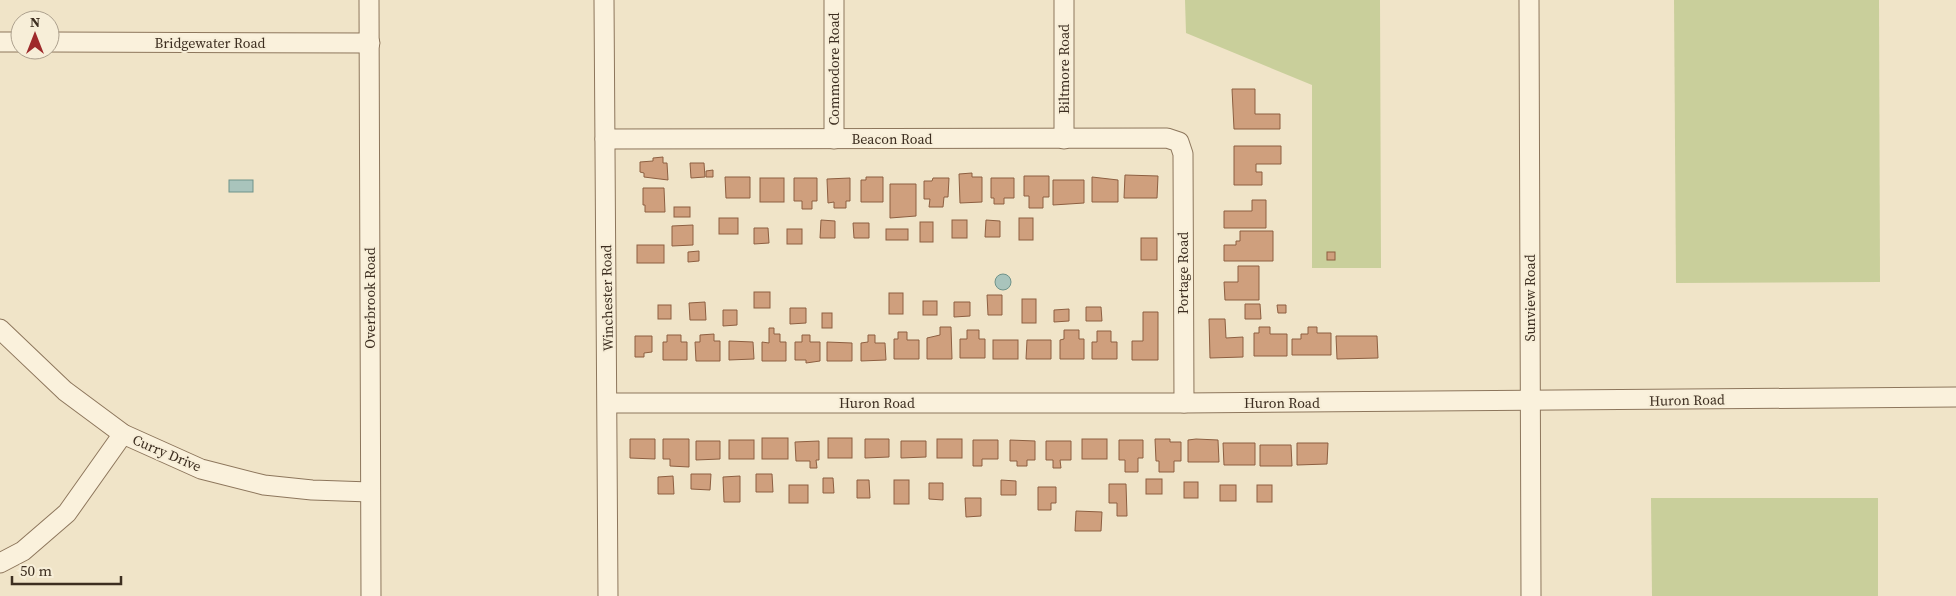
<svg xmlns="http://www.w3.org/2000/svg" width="1956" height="596" font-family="'Source Serif 4',serif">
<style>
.green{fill:#c9cf9b}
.water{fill:#a9c4bc;stroke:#6f938a}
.building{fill:#cf9f7d;stroke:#8d5f41}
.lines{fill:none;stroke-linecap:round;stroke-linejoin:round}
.minor-casing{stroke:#8d765c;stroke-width:21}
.minor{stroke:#faf1dc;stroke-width:19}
.labels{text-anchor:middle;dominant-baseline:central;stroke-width:4;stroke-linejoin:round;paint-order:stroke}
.street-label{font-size:14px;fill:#3d2e20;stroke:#f7eed8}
</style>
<rect width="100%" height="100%" fill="#f0e4c8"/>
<g class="green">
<path d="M1185 0H1380L1381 268H1312V85L1186 33Z"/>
<path d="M1674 0H1879L1880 282 1676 283Z"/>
<path d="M1651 498H1878V596H1652Z"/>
</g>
<g class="water">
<rect x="229" y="180" width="24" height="12"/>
<circle cx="1003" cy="282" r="8"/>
</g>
<g class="building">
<path d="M1232 89H1255V114H1280V129H1234Z"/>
<path d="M1234 146H1281V164H1256V172H1262V185H1234Z"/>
<path d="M663 157V163H667L668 180 644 177V173L640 172V162L653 161V158Z"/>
<path d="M690 163H704L705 177 691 178Z"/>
<path d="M713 170V177H706V171Z"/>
<path d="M972 173V177H982V202L960 203 959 174Z"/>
<path d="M1125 175 1158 176 1157 198H1124Z"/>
<path d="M1024 176H1049V197H1043V208H1029V196H1024Z"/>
<path d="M725 177H750V198H726Z"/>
<path d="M866 177H883V202H861V180H866Z"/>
<path d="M1092 177 1118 180V202H1092Z"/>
<rect x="760" y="178" width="24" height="24"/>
<path d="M794 178H817V201H812V209H802V201H794Z"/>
<path d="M850 178V201H846V208H834V202L828 203 827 179Z"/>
<path d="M933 178H949L948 197H944L943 207H929L930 199H924V181H932Z"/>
<path d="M991 178H1014V198H1004V204H994V198H991Z"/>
<path d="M1053 180H1084V203L1053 205Z"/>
<path d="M890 184H916V216L890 218Z"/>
<path d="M643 188H664L665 212H645V205H643Z"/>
<path d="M1252 200H1266V228H1224V211H1252Z"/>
<rect x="674" y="207" width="16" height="10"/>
<rect x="719" y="218" width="19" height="16"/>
<rect x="1019" y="218" width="14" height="22"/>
<path d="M821 220 835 221V238H820Z"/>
<rect x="952" y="220" width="15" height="18"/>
<path d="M986 220 1000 221V237H985Z"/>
<rect x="920" y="222" width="13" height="20"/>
<path d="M853 223H869V238H854Z"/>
<path d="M693 225V245L672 246V226Z"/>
<path d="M754 228H768L769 243 754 244Z"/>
<rect x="787" y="229" width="15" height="15"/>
<rect x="886" y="229" width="22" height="11"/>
<path d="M1240 231H1273V261H1224V245H1236V241H1240Z"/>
<rect x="1141" y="238" width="16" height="22"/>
<rect x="637" y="245" width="27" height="18"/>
<path d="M699 251V261L688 262V252Z"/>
<rect x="1327" y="252" width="8" height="8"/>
<path d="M1238 266H1259V300H1225L1224 282H1238Z"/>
<rect x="754" y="292" width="16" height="16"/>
<rect x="889" y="293" width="14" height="21"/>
<path d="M987 295H1002V315H988Z"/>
<rect x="1022" y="299" width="14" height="24"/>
<rect x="923" y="301" width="14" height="14"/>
<path d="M705 302 706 320H690L689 303Z"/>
<path d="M954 302H970V316L954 317Z"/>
<path d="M1245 304H1260L1261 319H1245Z"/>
<rect x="658" y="305" width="13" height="14"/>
<path d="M1277 305H1286V313H1278Z"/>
<path d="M1086 307H1101L1102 321H1086Z"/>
<path d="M790 308H806V323L790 324Z"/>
<path d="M1069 309V321L1054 322V310Z"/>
<path d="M723 310H737V325L723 326Z"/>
<path d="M1143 312H1158V360H1132V341H1143Z"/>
<rect x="822" y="313" width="10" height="15"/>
<path d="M1209 319H1225L1226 338 1243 337V357L1210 358Z"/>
<path d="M940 327H951L952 359H927V338L940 335Z"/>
<path d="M1259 327H1270V334H1287V356H1254V333H1259Z"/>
<path d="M1308 327H1317V333H1331V355H1292V339H1301V334H1308Z"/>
<path d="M769 328H774V334H780V342H786V361H762V342L769 343Z"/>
<path d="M967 330H979V339H985V358H960V339H967Z"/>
<path d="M1064 330H1079V339H1084V359H1060V340L1064 339Z"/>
<path d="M1097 331H1111V342H1117V359H1092V342H1097Z"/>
<path d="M898 332H907V340H919V359H894V339H898Z"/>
<path d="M714 334V341H720V361H696L695 342H700V335Z"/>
<path d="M667 335H681V342H687V360H663V342H667Z"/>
<path d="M802 335H810V342H820V361L806 363V360H795V342H802Z"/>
<path d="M868 335H875V343H885L886 360 861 361V343L868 342Z"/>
<path d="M635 336H652V352L644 353V357H635Z"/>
<path d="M1336 336H1377L1378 358 1337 359Z"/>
<rect x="993" y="340" width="25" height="19"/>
<path d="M1027 340H1051V359H1026Z"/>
<path d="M729 341 753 342 754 359 729 360Z"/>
<path d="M827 342 852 343V361H827Z"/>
<rect x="762" y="438" width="26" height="21"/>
<rect x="828" y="438" width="24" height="20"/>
<path d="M630 439H655V459L630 458Z"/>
<path d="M663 439H689V467L670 466V459H663Z"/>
<path d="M865 439H889V457L865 458Z"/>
<rect x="937" y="439" width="25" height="19"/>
<rect x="1082" y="439" width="25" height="20"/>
<path d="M1155 439H1170V442H1181V461H1174V472H1159V461H1156Z"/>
<path d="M1196 439 1218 440 1219 462H1188V440Z"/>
<rect x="729" y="440" width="25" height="19"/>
<path d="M973 440H998V459H982V466H973Z"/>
<path d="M1010 440 1035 441V460H1027V466H1017V461H1010Z"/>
<path d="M1119 440H1143V458H1138V472H1125V460H1119Z"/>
<path d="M696 441H720V459L696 460Z"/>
<path d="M819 441V460H816L817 468H810V461H796L795 442Z"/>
<path d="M901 441H926V457L901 458Z"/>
<path d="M1046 441H1071V460H1060L1061 468H1053V460H1046Z"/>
<path d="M1223 443H1255V465H1224Z"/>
<path d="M1297 443H1328L1327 464 1297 465Z"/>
<path d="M1260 445H1291L1292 466H1260Z"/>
<path d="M691 474H711L710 490 691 489Z"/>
<path d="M756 474H772L773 492H756Z"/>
<path d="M673 476 674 494H658V477Z"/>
<path d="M740 476V502H724L723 477Z"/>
<path d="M823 478H833L834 493H823Z"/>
<rect x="1146" y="479" width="16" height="15"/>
<path d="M857 480H869L870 498H857Z"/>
<rect x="894" y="480" width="15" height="24"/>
<path d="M1001 480 1016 481V495H1001Z"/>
<rect x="1184" y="482" width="14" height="16"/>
<path d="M929 483H943V500L929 499Z"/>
<path d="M1109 484H1126L1127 516H1117V503H1109Z"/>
<rect x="789" y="485" width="19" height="18"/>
<rect x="1220" y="485" width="16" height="16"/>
<rect x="1257" y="485" width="15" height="17"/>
<path d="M1038 487H1056V503H1051V510H1038Z"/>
<path d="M965 498H981V516L966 517Z"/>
<path d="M1076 511 1102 512 1101 531H1075Z"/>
</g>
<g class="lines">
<g class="minor-casing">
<g id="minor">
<path d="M369 0 371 596"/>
<path d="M604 0 608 596"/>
<path d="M1529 0 1531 596"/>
<path d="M0 42H20"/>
<path d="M50 42 370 43"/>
<path d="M605 139 1167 138 1179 142 1183 154 1184 403"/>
<path d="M834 139V0"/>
<path d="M1064 139V0"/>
<path d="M0 329 65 391 123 434 201 469 264 485 312 490 370 492"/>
<path d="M608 403H1184L1956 397"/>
<path d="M0 563 23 551 67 513 123 434"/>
</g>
</g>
<use href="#minor" class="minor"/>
</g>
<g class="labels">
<g class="street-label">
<text x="210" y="43">Bridgewater Road</text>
<text transform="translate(834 69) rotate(-90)">Commodore Road</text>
<text transform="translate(1064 69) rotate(-90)">Biltmore Road</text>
<text x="892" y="139">Beacon Road</text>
<text transform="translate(1183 273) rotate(-90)">Portage Road</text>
<text transform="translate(370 298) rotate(-90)">Overbrook Road</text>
<text transform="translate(607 298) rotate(-91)">Winchester Road</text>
<text transform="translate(1530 298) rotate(-90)">Sunview Road</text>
<text transform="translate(1687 400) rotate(-1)">Huron Road</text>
<text x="877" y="403">Huron Road</text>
<text x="1282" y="403">Huron Road</text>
<text transform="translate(167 453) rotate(23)">Curry Drive</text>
</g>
</g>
<g transform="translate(35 35)"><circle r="24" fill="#f7eed8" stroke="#ada18e"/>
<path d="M0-4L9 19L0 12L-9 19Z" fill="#9e2a2b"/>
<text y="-8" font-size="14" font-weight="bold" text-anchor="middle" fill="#3d2e20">N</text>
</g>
<path d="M12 576v8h109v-8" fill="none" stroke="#3d2e20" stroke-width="2.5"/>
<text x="20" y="576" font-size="15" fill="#3d2e20" stroke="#f7eed8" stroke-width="4" paint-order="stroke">50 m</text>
</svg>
